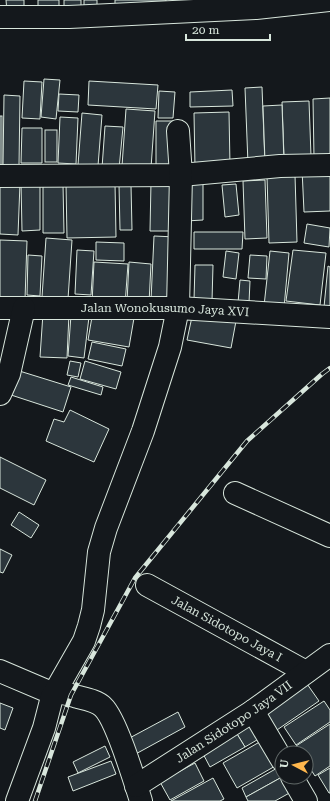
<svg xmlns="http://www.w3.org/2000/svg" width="330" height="801" font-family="'Roboto Serif',serif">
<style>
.building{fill:#2c363c;stroke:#d8e6dc}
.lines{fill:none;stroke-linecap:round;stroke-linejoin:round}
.minor-casing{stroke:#d8e6dc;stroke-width:24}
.minor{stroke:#14181c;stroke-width:22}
.rail-casing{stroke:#d8e6dc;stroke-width:4.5}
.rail{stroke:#14181c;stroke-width:3;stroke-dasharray:9;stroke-linecap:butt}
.labels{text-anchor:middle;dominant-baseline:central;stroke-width:3;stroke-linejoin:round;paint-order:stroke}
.street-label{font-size:12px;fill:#d8e6dc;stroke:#14181c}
</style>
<rect width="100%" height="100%" fill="#14181c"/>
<g class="building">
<path d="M6 0H24V11L7 12Z"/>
<path d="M38 0H59V13L38 14Z"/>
<rect x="64" y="0" width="17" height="14"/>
<rect x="84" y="0" width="13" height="9"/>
<rect x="115" y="0" width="51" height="8"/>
<path d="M44 79 60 80 56 119 41 117Z"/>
<path d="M24 81 42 82 40 119 22 118Z"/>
<path d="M89 81 158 85 156 109 88 105Z"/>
<path d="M262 87 265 164H248L245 88Z"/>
<path d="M232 90 233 106 190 107V92Z"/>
<path d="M159 91 175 92 173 118H158Z"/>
<path d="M59 94 79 95 78 112 58 111Z"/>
<path d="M4 95 20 96 19 166H3Z"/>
<path d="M330 98V158H314L313 99Z"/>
<path d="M309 101 311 156 284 157 282 102Z"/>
<path d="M282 105 284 162H265L263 106Z"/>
<path d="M126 109 155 111 151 168 122 166Z"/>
<path d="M229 112 230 166 195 168 194 113Z"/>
<path d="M82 113 102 115 98 166 78 165Z"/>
<rect x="0" y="116" width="2" height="49"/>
<path d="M60 117 78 118 76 164 58 163Z"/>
<path d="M156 121H176L175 166H156Z"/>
<path d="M105 126 123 127 119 169 102 168Z"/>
<path d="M22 128H42V163H21Z"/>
<rect x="45" y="130" width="12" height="32"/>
<path d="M330 168V211L304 212 302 169Z"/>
<path d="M295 175 297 242 269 243 267 176Z"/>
<path d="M265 180 267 238 245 239 243 181Z"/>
<path d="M151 182H172V231H150Z"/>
<path d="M0 183H20L18 235 0 234Z"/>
<path d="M21 183H40V230L22 231Z"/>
<path d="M115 183 116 237 67 238 66 184Z"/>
<path d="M63 184 64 233H43V185Z"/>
<path d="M185 184H203V220L186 221Z"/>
<path d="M236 184 239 215 225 217 222 185Z"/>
<path d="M119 185H131L132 230H120Z"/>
<path d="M307 224 330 228 329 247 304 243Z"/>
<path d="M194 232H243L242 249H194Z"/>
<path d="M154 236 176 237 173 301 151 300Z"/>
<path d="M46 238 72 240 68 299 42 297Z"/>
<path d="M0 240 27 241 25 300 0 299Z"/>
<path d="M96 242 124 243V261L96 260Z"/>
<path d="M77 250 94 251 91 295 75 294Z"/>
<path d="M293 250 326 253 320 305 286 301Z"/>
<path d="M226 251 239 253 236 279 223 277Z"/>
<path d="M270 251 289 253 284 308 264 306Z"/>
<path d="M28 255 42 256 40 296 27 295Z"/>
<path d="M250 255 267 256 266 279 248 278Z"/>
<path d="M94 262 128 264 125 305 92 303Z"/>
<path d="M129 262 151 264 149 303 127 302Z"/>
<path d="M195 265H213L212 301 194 300Z"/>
<path d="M328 266 330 267V308L324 307Z"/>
<path d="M240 280 250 281 249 303H238Z"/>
<path d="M93 311 134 318 129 347 88 340Z"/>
<path d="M193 312 236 321 231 348 187 340Z"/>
<path d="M43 313 69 314 67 358 40 357Z"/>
<path d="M71 315 89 317 84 358 68 356Z"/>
<path d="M92 342 126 349 122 366 88 359Z"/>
<path d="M70 361 81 363 78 377 67 375Z"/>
<path d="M85 361 121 372 116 389 80 379Z"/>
<path d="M13 369 71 387 63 412 5 393Z"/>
<path d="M71 377 103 387 101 395 68 385Z"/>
<path d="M70 410 109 429 94 462 46 441 54 419 64 422Z"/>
<path d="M0 457 46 480 34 505 0 488Z"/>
<path d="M19 512 39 525 31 538 11 525Z"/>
<path d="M0 549 12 555 3 573 0 572Z"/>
<path d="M305 681 319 701 274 732 260 713Z"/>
<path d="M324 701 330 710V722L296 745 284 727Z"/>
<path d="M0 703 13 708 5 730 0 728Z"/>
<path d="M178 712 185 727 132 756 124 741Z"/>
<path d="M252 719 262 737 245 747 234 729Z"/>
<path d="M330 724V766L315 776 306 762V753H300L296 746Z"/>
<path d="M234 729 245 747 210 767 200 748Z"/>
<path d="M263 740 277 765 237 788 223 763Z"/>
<path d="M105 746 110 757 78 773 73 762Z"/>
<path d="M111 761 116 774 73 791 68 777Z"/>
<path d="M195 763 204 781 170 800 160 782Z"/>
<path d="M279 767 282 771V777L246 797 242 788Z"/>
<path d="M330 768V793H329L318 775Z"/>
<path d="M282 777 293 791 275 801H248L246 797Z"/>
<path d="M213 778 224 799 220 801H171Z"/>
</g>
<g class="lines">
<g class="minor-casing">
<g id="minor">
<path d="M0 17H69L173 12 256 8 330 0"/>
<path d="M0 176 181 175 280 166 330 165"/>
<path id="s1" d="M0 308H178L330 317"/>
<path d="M0 394 9 374 24 308"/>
<path d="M235 493 330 536"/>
<path id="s2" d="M147 585 306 672"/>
<path d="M0 671 54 694C61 691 71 695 78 697 86 699 97 701 103 707 116 719 135 782 141 801"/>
<path d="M253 711 282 760"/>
<path d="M292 777 306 801"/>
<path id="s3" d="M136 786 253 711 330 655"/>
<path d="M17 801 44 728 52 697 84 641 89 626 93 610 99 552 106 528 143 431 170 347 178 308 181 175 178 131"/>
</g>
</g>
<use href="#minor" class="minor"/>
<g class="rail-casing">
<path id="rail" d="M35 801 71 695 135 578 247 441 322 374 330 368"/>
</g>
<use href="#rail" class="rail"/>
</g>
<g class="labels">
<g class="street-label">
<text stroke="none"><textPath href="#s1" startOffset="165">Jalan Wonokusumo Jaya XVI</textPath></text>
<text stroke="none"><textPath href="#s2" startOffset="91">Jalan Sidotopo Jaya I</textPath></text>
<text stroke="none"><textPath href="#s3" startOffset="117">Jalan Sidotopo Jaya VII</textPath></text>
</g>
</g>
<g transform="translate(294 765) rotate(277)"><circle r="19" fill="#14181c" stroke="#626a69"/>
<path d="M0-3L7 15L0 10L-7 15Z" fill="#ffb74d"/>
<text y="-6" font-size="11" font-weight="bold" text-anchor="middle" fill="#d8e6dc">U</text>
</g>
<path d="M186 34v6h84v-6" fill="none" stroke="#d8e6dc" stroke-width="2"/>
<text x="192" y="34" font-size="12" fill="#d8e6dc" stroke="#14181c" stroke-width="3" paint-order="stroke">20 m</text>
</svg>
